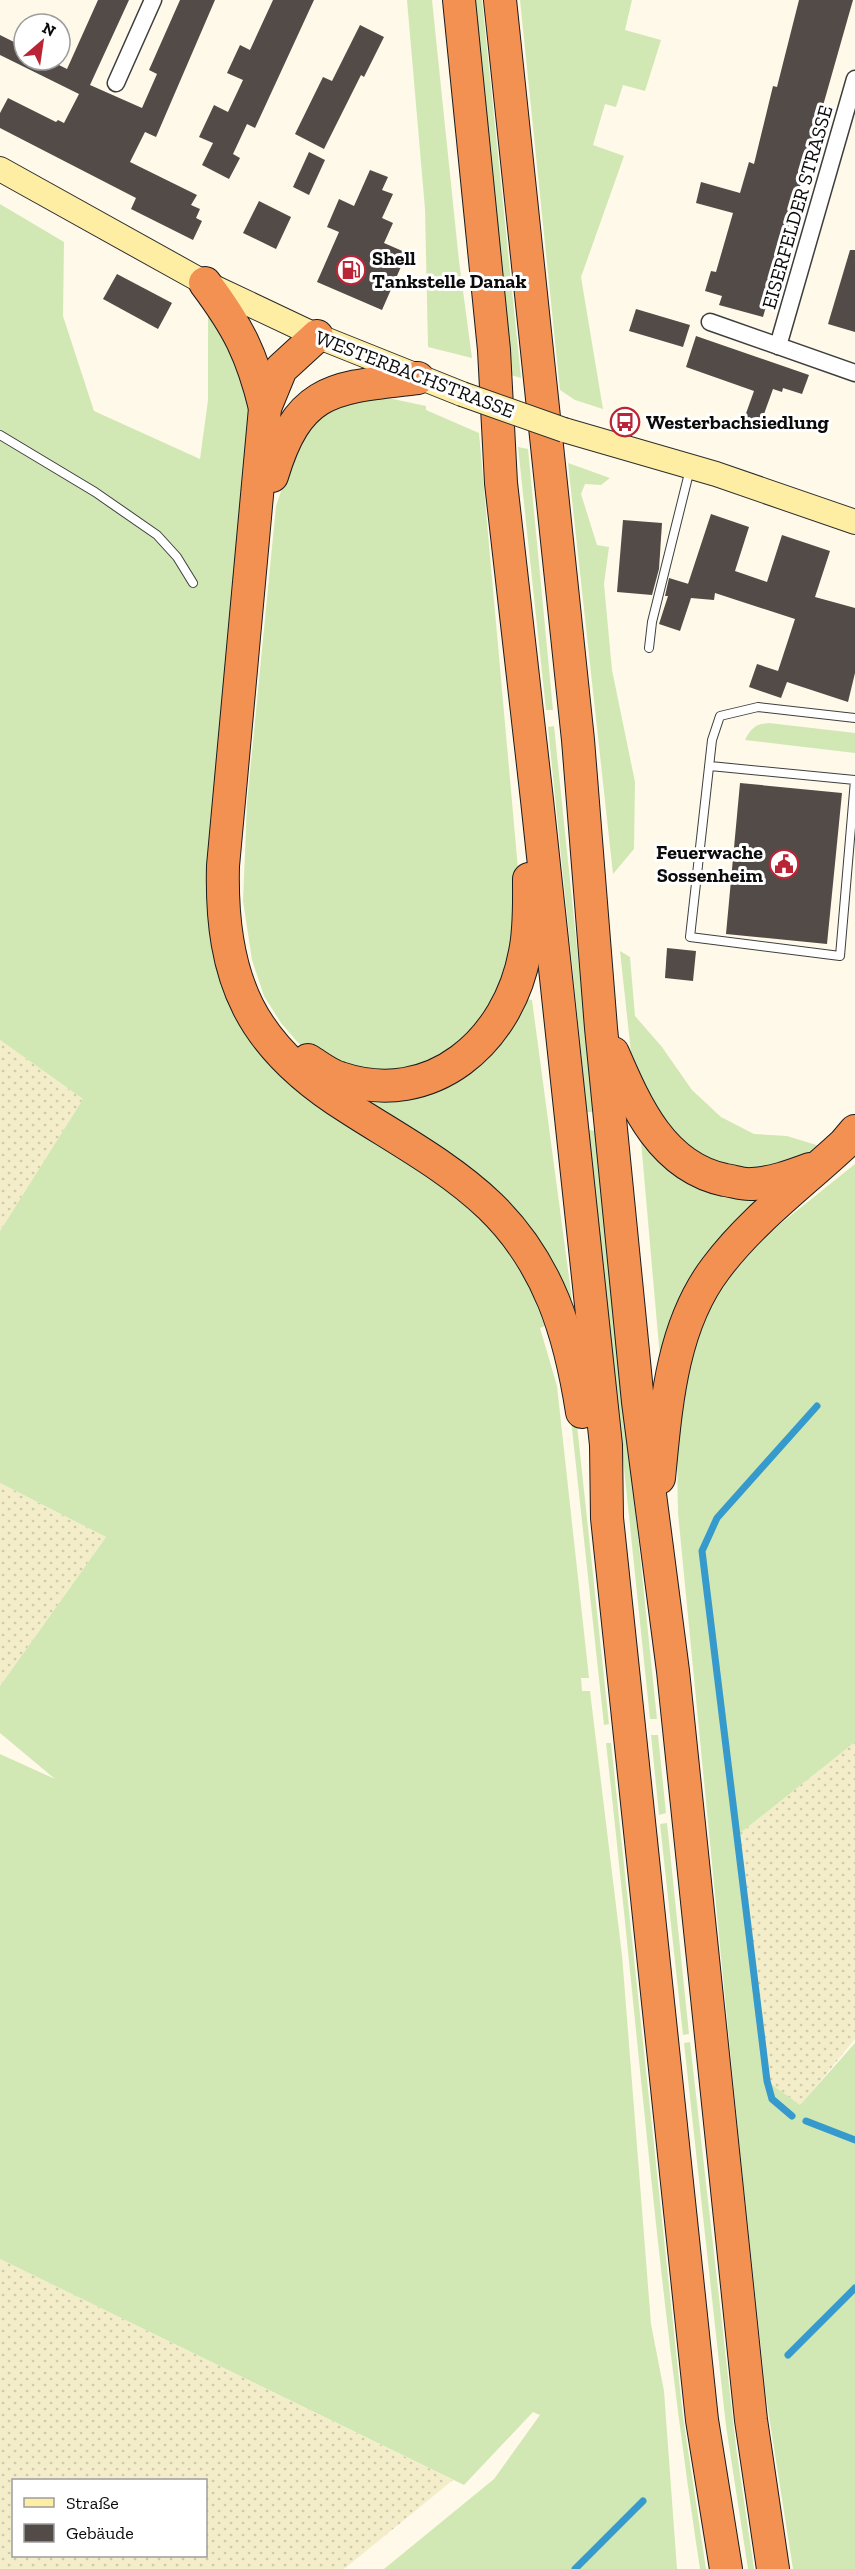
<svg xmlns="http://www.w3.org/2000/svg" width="855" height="2569" font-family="'Zilla Slab',serif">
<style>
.farmland{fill:url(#farmland-dots);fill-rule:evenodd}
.grass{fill:#d2e8b4}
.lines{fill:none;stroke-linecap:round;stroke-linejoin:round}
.stream{stroke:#369acc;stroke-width:7}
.building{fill:#534b47}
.service-casing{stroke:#3e3e3e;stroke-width:10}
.minor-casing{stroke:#3e3e3e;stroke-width:19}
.secondary-casing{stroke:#2d2d2d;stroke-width:26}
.motorway-casing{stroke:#1c1c1c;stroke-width:34}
.service{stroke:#fff;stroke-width:8}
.minor{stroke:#fff;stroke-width:16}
.secondary{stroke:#feeea4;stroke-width:24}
.motorway{stroke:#f39152;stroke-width:32}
.secondary-bridge-casing{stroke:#2d2d2d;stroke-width:26;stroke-linecap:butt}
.secondary-bridge{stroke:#feeea4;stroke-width:24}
.labels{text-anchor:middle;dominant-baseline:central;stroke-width:6;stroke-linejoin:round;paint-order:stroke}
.street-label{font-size:20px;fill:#0b0b0b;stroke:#fff}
.poi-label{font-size:20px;font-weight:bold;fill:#0b0b0b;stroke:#fff;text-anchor:start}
</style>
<defs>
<pattern id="farmland-dots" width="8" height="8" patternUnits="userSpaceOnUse" patternTransform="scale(1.5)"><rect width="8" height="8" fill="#f4edca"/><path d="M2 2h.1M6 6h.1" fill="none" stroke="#d0caac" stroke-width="1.8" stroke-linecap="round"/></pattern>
</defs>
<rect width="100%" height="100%" fill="#fff9e9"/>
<g class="farmland">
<path d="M0 1040 83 1099 0 1231Z"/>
<path d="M0 1483 106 1537 0 1686Z"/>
<path d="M855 1742V2039L800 2106 767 2081 735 1836Z"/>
<path d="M0 2259 453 2480 344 2569H0ZM14 2480H206V2556H14Z"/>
</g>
<g class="grass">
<path d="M407 0H432L459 261 472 358 428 347 425 209Z"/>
<path d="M473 0H482L521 378 511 375Z"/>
<path d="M520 0H632L625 30 661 40 645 91 623 85 616 107 605 104 593 145 624 156 581 277 603 409 575 400 560 390Z"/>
<path d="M0 204 64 242 63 316 94 411 200 459 208 400V312C243 344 249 371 253 418L215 874C215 908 215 944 225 977 261 1102 410 1137 491 1222 537 1271 559 1332 574 1397L609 1724 604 1725 569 1401 553 1335 528 1284 545 1326 540 1328 557 1386 589 1678H581L582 1691H590L622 1955 651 2324 664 2391 677 2569H384L494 2479 540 2415 533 2412 464 2485 0 2259V1754L55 1779 0 1733V1686L106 1537 0 1483V1231L83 1099 0 1040Z"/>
<path d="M379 396 426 406V410L479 433 520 891 507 985 463 1046 398 1074 319 1059 300 1045 281 1023 264 996 252 960 243 901 247 803 276 506 299 438 324 411Z"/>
<path d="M518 447 528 449 553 710H546Z"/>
<path d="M568 463 610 478 601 485 585 484 581 494 597 545 609 547 604 584 612 670 635 782 634 849 613 874Z"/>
<path d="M769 723 855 733V753L745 740C751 728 756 724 769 723Z"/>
<path d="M554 726 594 1112H587L548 727Z"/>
<path d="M620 951 630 957 635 1016 662 1047 692 1090 721 1117 754 1134 787 1136 826 1148 768 1172 708 1163 680 1143 656 1112 632 1062Z"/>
<path d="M526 999 532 1000 572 1300 355 1092 394 1097Z"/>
<path d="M589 1130 596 1131 657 1719H650Z"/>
<path d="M640 1130 775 1193 660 1358Z"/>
<path d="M855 1164V1742L735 1837 767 2081 800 2105 855 2043V2569H793L766 2397 739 2142 678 1513 676 1407 707 1307 749 1249Z"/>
<path d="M651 1735H658L666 1813 659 1815Z"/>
<path d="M606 1743H611L683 2417 706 2569H700C658 2295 637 2019 606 1743Z"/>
<path d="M667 1823 689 2034 683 2035 660 1824Z"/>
<path d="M690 2042 736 2447 754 2569H748L726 2426 684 2043Z"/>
</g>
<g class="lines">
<g class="stream">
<path d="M792 2116 772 2099 767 2081 702 1551 717 1518 817 1406"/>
<path d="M806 2121 855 2140"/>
<path d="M788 2355 855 2288"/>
<path d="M575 2569 643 2501"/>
</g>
</g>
<g class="building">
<path d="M98 0H129L90 85 142 108 157 74 149 70 180 0H215L156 137 145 132 130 162 197 195 191 205 200 209 196 218 202 221 193 240 131 209 136 198 0 128V113L8 98 56 122 58 120 64 123 79 94 0 55V35L24 47V60H49L67 69Z"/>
<path d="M273 0H314L255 128 247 124 233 154 240 158 229 179 202 165 213 143 199 137 214 105 228 112 243 80 227 73 240 45 250 50Z"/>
<path d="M799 0H853L763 317 719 305 722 296 705 291 711 271 716 272 733 213 696 203 701 182 740 193 749 162 754 164 773 86 777 87Z"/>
<path d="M360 25 384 37 364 77 361 75 324 149 295 134 323 77 332 81Z"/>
<path d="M309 152 325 160 309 195 293 187Z"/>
<path d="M370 170 388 177 382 190 393 194 382 218 393 223 384 243 407 253 382 310 317 282 339 232 327 227 339 199 354 206Z"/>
<path d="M259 201 291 217 276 249 243 233Z"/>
<path d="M850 250H855V332L828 324Z"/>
<path d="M117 274 172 303 158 329 103 299Z"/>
<path d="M636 309 690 325 683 347 629 331Z"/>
<path d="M696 336 809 375 802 394 783 388 782 392 773 389 760 425 744 419 754 391 686 367Z"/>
<path d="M711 514 749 527 735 571 767 582 782 535 830 551 815 597 855 608V673L848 702 787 682 781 698 749 687 757 664 778 671 795 619 715 593 714 600 691 598 680 631 659 624 668 596H665L669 578 692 585 688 584Z"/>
<path d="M623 520 662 523 659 569 652 595 617 592Z"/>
<path d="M740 783 842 793 827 944 726 934Z"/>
<path d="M667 948 696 951 693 981 665 978Z"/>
</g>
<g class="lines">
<g class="service-casing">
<g id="service">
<path d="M0 435 95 492 157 535 177 557 193 583"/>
<path d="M649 648 652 622 690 469"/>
<path d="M710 766 855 780 840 956 690 937 712 740 720 716 758 707 855 718"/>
</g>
</g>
<g class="minor-casing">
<g id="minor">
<path d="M116 83 153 0"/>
<path d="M710 322 855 373"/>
<path d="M778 346 855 79"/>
</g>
</g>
<g class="secondary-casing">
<g id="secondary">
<path d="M0 169 205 283 317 336 462 394"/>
<path d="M564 430 716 474 855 522"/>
</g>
</g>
<g class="motorway-casing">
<g id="motorway">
<path d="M459 0 494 350 501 483 537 800 606 1445 607 1518 702 2420 726 2569"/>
<path d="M500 0 578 740 601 1028 638 1402 673 1671 751 2420 773 2569"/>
<path d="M205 283C238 327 252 354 265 408"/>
<path d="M317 336 281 369 265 408 223 866C220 980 251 1047 349 1108 397 1139 448 1166 490 1206 549 1263 570 1334 582 1412"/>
<path d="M272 476C299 386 334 388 418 378"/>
<path d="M613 1053C636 1106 662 1167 725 1180 733 1181 743 1185 752 1184 772 1183 791 1176 810 1169"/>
<path d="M308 1060C318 1066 329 1075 340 1078 432 1109 509 1041 525 952 530 928 529 903 529 879"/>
<path d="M659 1478C666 1408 671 1327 716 1268 751 1221 801 1184 844 1144L855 1131"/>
</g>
</g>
<use href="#service" class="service"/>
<use href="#minor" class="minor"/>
<use href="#secondary" class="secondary"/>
<use href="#motorway" class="motorway"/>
<g class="secondary-bridge-casing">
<path id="secondary-bridge" d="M462 394 564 430"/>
</g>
<use href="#secondary-bridge" class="secondary-bridge"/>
</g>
<defs>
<g id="fuel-ring" transform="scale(1.5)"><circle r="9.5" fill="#fff" stroke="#b92536" stroke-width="1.5"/><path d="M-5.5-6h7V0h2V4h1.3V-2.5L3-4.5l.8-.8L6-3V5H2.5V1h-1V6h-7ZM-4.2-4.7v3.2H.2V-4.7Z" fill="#b92536"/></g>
<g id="bus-ring" transform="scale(1.5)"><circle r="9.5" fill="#fff" stroke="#b92536" stroke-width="1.5"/><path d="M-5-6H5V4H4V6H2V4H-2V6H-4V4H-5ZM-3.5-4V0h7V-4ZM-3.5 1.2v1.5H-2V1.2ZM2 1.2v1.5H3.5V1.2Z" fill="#b92536"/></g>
<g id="civic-ring" transform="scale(1.5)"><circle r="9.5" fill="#fff" stroke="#b92536" stroke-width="1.5"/><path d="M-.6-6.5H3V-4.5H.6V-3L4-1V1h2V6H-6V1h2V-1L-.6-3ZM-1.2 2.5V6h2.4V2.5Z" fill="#b92536"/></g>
</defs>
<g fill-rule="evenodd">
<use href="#fuel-ring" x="351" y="270"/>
<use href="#bus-ring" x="625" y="422"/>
<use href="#civic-ring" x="784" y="864"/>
</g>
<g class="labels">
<g class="street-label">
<text transform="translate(797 207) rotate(-74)">EISERFELDER STRASSE</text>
<text transform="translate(415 374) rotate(21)">WESTERBACHSTRASSE</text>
</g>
<g class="poi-label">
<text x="372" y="258">Shell<tspan x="372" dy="23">Tankstelle Danak</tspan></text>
<text x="646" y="422">Westerbachsiedlung</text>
<text x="763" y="852" text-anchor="end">Feuerwache<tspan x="763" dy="23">Sossenheim</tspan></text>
</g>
</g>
<rect x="12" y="2479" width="195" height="78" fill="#ffffff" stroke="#9d9d9d" stroke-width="1.5"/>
<rect x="24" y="2498" width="30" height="9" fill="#feeea4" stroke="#9d9d9d" stroke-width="1.5"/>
<text x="66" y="2509" font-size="18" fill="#0b0b0b">Straße</text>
<rect x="24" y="2524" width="30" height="18" fill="#534b47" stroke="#9d9d9d" stroke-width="1.5"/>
<text x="66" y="2539" font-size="18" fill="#0b0b0b">Gebäude</text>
<g transform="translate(42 42) rotate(29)"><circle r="28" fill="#ffffff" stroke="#9d9d9d" stroke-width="1.5"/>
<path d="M0-4.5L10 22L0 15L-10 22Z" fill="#b92536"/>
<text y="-9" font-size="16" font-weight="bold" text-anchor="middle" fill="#0b0b0b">N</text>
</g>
</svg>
